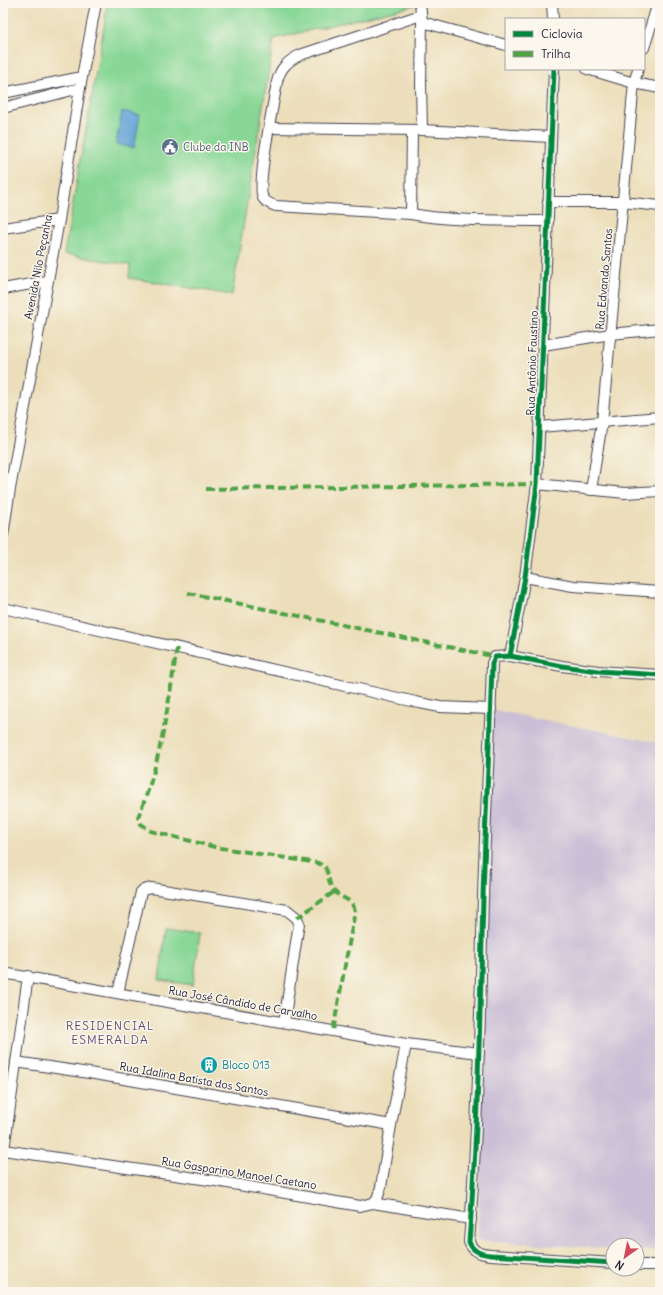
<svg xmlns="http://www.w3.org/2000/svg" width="663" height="1295" font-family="Delius,sans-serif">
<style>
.industrial{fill:#cabfd6}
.green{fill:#88d796;stroke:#557c68}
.water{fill:#65a4d8;stroke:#44638a}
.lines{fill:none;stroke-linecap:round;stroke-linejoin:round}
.street-casing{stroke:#403e4e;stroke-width:12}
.street{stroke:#fff;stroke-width:10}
.quiet{stroke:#50a245;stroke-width:4;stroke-dasharray:8 4;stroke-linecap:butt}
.cycleway-casing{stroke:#fbf7ec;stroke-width:8}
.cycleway{stroke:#00873e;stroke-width:5}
.labels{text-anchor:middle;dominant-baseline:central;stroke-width:3;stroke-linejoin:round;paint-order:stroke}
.service-label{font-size:11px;fill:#4e5e75;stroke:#fbf7ec;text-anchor:start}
.street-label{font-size:11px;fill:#22223b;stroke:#fbf7ec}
.culture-label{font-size:11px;fill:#0d838f;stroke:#fbf7ec;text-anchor:start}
.neighbourhood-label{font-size:12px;letter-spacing:1px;fill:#625175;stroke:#fbf7ec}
</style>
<rect width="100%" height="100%" fill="#fbf7ec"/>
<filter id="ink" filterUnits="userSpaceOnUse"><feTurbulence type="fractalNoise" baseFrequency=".025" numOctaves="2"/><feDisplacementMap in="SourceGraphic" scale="8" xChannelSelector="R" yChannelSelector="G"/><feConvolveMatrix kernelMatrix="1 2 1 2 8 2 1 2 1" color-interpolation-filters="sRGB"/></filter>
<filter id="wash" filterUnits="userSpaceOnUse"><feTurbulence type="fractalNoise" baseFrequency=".012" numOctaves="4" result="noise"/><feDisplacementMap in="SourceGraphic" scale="16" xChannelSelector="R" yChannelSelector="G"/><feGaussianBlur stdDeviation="0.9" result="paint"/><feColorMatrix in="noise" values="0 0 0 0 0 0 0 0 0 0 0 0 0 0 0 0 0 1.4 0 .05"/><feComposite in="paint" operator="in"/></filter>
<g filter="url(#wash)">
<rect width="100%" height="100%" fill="#ecdeba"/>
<path class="industrial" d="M490 709 660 743V1251L637 1250V1245H613V1249L478 1240Z"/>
<g class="green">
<path d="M107 3H416V5L274 39 232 295 129 278 130 265 64 254 105 21Z"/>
<path d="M166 928 200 933 193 985 159 980Z"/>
</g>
<path class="water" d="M122 111 140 115 134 148 116 144Z"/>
</g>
<g filter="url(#ink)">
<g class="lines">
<g class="street-casing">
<g id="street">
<path d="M420 3 422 22 421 84 422 130"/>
<path d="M552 3 553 19"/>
<path d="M421 15 300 55C288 61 280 68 277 82 274 102 256 185 263 198 266 203 271 204 276 206L411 214C455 222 502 220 548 221"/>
<path d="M422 22 506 45"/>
<path d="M644 48 658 3"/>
<path d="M587 69 634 83 660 88"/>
<path d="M3 93 82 77"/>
<path d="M3 108 80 88"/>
<path d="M269 128 422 130 551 137"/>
<path d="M548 202H623L660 206"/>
<path d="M411 214 412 130"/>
<path d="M3 228 59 220"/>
<path d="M3 289 48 281"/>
<path d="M543 345 611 334 660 329"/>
<path d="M540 427 660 417"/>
<path d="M537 484 625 493 660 491"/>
<path d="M591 490 602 423 634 83 638 69"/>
<path d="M3 535 10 489 59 220 80 88 96 3"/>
<path d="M525 577 573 586 660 592"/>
<path d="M3 608 420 703 440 707 491 709"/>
<path d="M510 656 525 577 537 484 554 69"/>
<path d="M3 973 406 1044 479 1053"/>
<path d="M118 993 141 892 143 890 151 888 287 910 297 918 299 923 284 1022"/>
<path d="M16 1062 89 1073 391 1125"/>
<path d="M3 1150 216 1181 360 1206 373 1203 471 1219"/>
<path d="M4 1150 28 976"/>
<path d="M373 1203 377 1199 381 1187 391 1125 406 1044"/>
<path d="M613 1263 491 1255C481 1254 473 1252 469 1242 478 1127 480 1013 483 898 485 820 490 741 492 663L495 657 510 656 562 666 598 671 660 675"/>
<path d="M637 1265H660"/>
</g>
</g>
<use href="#street" class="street"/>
<g class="quiet">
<path d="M206 489 537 484"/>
<path d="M188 593 497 657"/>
<path d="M177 648C168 705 161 763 138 817L141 824 151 831 215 847 318 863 325 867C329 874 328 883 333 890 341 900 351 896 355 911L333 1031"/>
<path d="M297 918 334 892"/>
</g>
<g class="cycleway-casing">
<g id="cycleway">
<path d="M510 656 525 577 537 484 554 69"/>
<path d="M613 1263 491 1255C481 1254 473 1252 469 1242 478 1127 480 1013 483 898 485 820 490 741 492 663L495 657 510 656 562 666 598 671 660 675"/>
</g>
</g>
<use href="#cycleway" class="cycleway"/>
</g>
</g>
<defs>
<g id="civic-disc" transform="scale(0.9)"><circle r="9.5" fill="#5c6f8a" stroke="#fbf7ec"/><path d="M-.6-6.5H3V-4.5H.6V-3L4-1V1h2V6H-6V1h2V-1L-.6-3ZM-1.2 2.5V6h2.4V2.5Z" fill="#fff"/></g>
<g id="building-disc" transform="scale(0.9)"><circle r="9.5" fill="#0f9aa8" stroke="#fbf7ec"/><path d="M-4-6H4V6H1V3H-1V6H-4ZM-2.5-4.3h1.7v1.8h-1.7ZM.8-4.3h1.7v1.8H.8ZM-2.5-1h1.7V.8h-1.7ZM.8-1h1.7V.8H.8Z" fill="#fff"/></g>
</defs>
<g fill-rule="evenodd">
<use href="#civic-disc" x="170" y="147"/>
<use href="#building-disc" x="209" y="1065"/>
</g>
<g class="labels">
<g class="service-label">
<text x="183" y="147">Clube da INB</text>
</g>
<g class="street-label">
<text transform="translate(38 267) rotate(-79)">Avenida Nilo Peçanha</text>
<text transform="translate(604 279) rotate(-85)">Rua Edvando Santos</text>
<text transform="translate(532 363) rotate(-88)">Rua Antônio Faustino</text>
<text transform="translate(243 1003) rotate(10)">Rua José Cândido de Carvalho</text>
<text transform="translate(194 1079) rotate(10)">Rua Idalina Batista dos Santos</text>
<text transform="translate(239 1173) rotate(9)">Rua Gasparino Manoel Caetano</text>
</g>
<g class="culture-label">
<text x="222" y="1065">Bloco 013</text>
</g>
<g class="neighbourhood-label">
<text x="110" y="1025">RESIDENCIAL<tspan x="110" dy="14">ESMERALDA</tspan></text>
</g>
</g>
<rect width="663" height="1295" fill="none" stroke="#fbf7ec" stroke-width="16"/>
<rect x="505" y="18" width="140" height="52" fill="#fbf7ec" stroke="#a4a2a5"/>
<rect x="513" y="31" width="20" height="6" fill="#00873e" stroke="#a4a2a5"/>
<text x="541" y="38" font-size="12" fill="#22223b">Ciclovia</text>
<rect x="513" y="51" width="20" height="6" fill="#50a245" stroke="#a4a2a5"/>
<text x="541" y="58" font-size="12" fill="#22223b">Trilha</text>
<g transform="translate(625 1257) rotate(213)"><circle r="19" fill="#fbf7ec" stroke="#a4a2a5"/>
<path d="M0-3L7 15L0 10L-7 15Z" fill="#d1495b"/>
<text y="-6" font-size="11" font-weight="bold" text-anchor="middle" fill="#22223b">N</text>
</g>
</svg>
